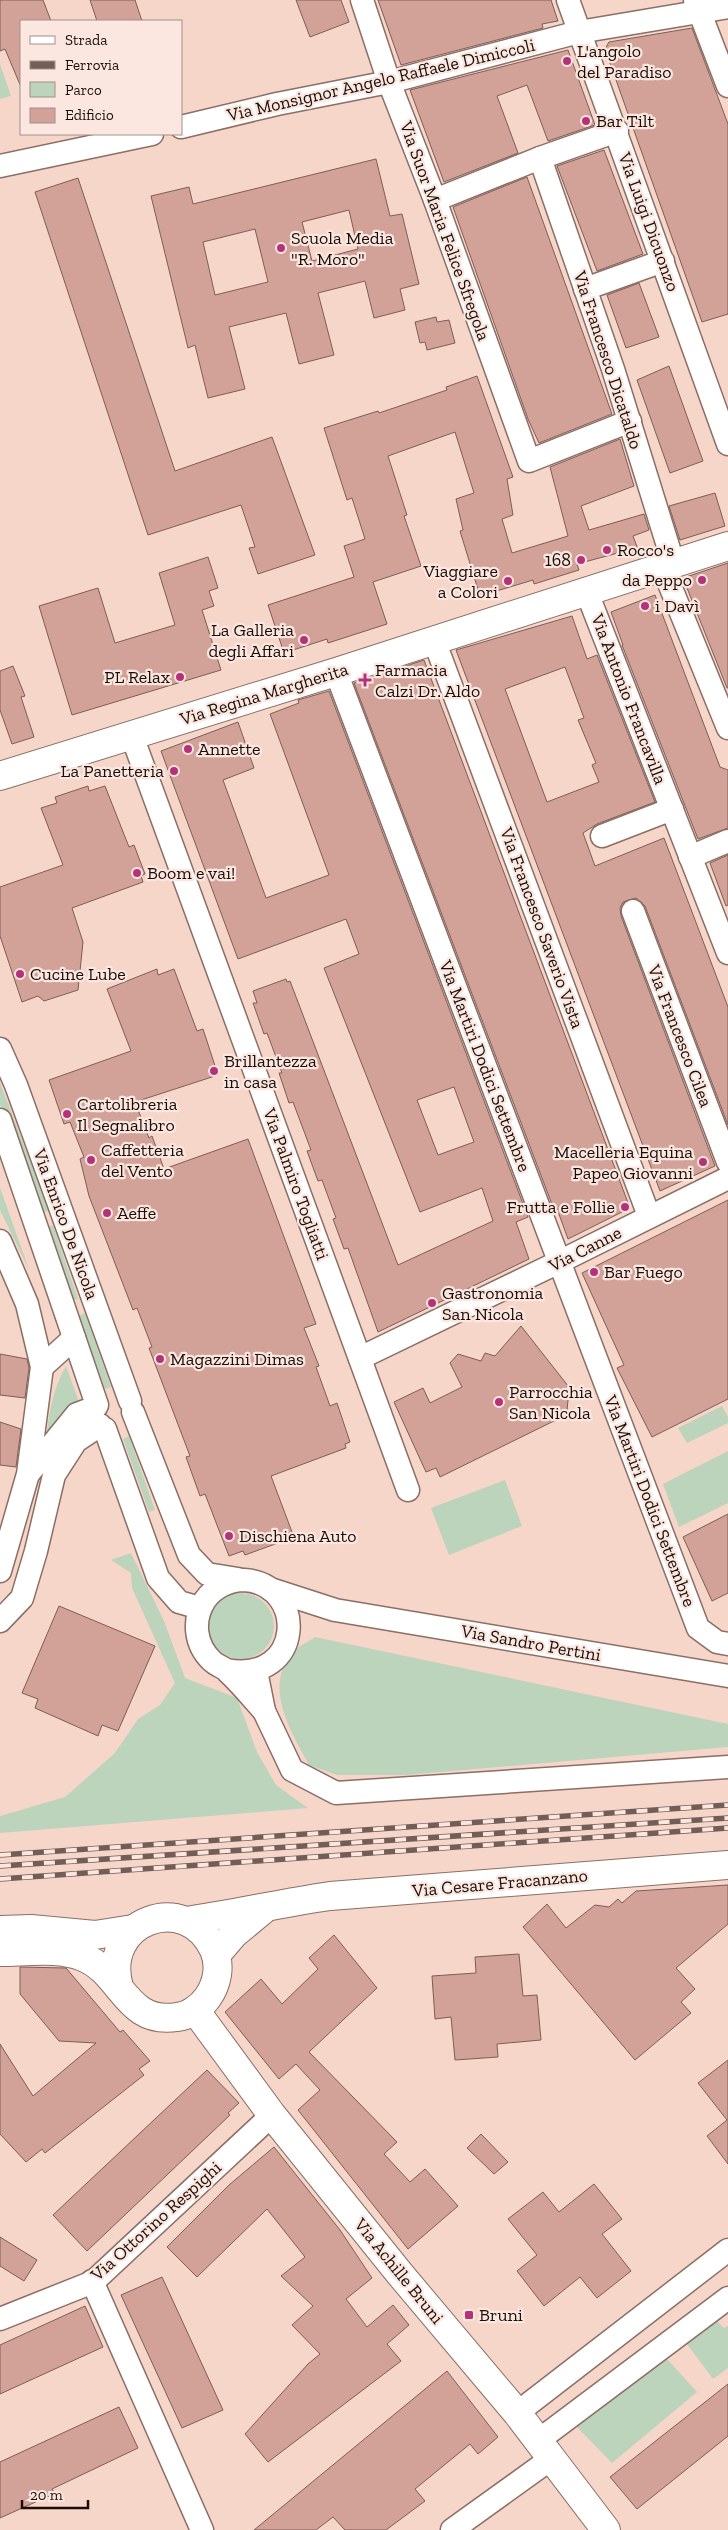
<svg xmlns="http://www.w3.org/2000/svg" width="728" height="2530" font-family="'Zilla Slab',serif">
<style>
.green{fill:#bcd3bc}
.building{fill:#d2a298;stroke:#7c5e57;fill-rule:evenodd}
.lines{fill:none;stroke-linecap:round;stroke-linejoin:round}
.street-casing{stroke:#8c6e64;stroke-width:25}
.secondary-casing{stroke:#8c6e64;stroke-width:30}
.street{stroke:#fff;stroke-width:22}
.secondary{stroke:#fff;stroke-width:28}
.rail-casing{stroke:#725e57;stroke-width:5.5}
.rail{stroke:#fbe7df;stroke-width:4;stroke-dasharray:11;stroke-linecap:butt}
.poi-dot{fill:#b4327c;stroke:#fbe7df;stroke-width:2}
.labels{text-anchor:middle;dominant-baseline:central;stroke-width:4.5;stroke-linejoin:round;paint-order:stroke}
.poi-label{font-size:18px;fill:#190e0a;stroke:#fbe7df;text-anchor:start}
.street-label{font-size:18px;fill:#190e0a;stroke:#fbe7df}
</style>
<rect width="100%" height="100%" fill="#f7d6ca"/>
<g class="green">
<path d="M0 64 11 96 0 99Z"/>
<path d="M0 1082 2 1088 49 1210 42 1213 0 1104Z"/>
<path d="M0 1188 30 1272 0 1210Z"/>
<path d="M53 1225 78 1299 72 1301 46 1228Z"/>
<path d="M85 1313 111 1387 105 1389 79 1316Z"/>
<path d="M66 1366 79 1402 46 1441C49 1413 52 1391 66 1366Z"/>
<path d="M722 1406 728 1417V1423L687 1443 678 1428Z"/>
<path d="M129 1436 155 1510 149 1512 123 1439Z"/>
<path d="M728 1451V1503L679 1527 663 1484Z"/>
<path d="M505 1480 522 1526 449 1555 431 1508Z"/>
<path d="M131 1553 164 1621 185 1678 237 1698 257 1752 276 1785 308 1808 0 1833V1816L65 1797 115 1753 138 1719 160 1705 175 1683 132 1588 131 1573 111 1560Z"/>
<circle cx="241" cy="1626" r="33"/>
<path d="M315 1637 728 1724V1747L407 1775H337L309 1765C291 1732 263 1687 292 1653 297 1647 308 1642 315 1637Z"/>
<path d="M716 2320 724 2328 728 2326V2368L713 2379 687 2344Z"/>
<path d="M667 2359 697 2392 612 2463 576 2426Z"/>
</g>
<g class="building">
<path d="M0 0H43L51 21H21V87L5 49 0 51Z"/>
<path d="M90 0H135L142 21H97Z"/>
<path d="M296 0H341L349 22 310 37Z"/>
<path d="M378 0H551L558 21 542 24 543 28 401 65Z"/>
<path d="M692 28 728 124V314L702 322 605 49 609 42Z"/>
<path d="M568 50 595 125 548 141 527 85 497 96 518 153 444 182 410 90Z"/>
<path d="M604 150 643 254 597 271 557 166Z"/>
<path d="M376 159 390 216 402 214 419 284 400 289 405 310 374 318 365 281 318 293 334 355 299 364 286 313 229 327 245 389 208 398 195 345 188 348 151 196 189 187 193 204ZM349 210 358 249 312 261 302 222ZM255 229 268 282 215 295 203 242Z"/>
<path d="M527 177 612 414 539 443 528 419 453 207Z"/>
<path d="M78 178 175 471 272 437 315 555 258 574 249 548 255 547 241 505 148 535 35 192Z"/>
<path d="M639 283 659 337 626 348 607 295Z"/>
<path d="M436 317 437 322 449 320 455 343 427 350 425 342 420 343 415 322Z"/>
<path d="M669 366 703 461 670 473 637 380Z"/>
<path d="M477 376 513 477 507 479 513 515 502 519 512 553 568 536 550 467 620 439 634 486 581 506 589 530 644 514 649 530 633 536 639 552 620 558 618 553 577 564 579 570 534 584 533 580 480 596 460 531 463 530 456 499 474 493 455 432 388 456 407 515 404 516 421 566 373 582 387 624 328 643 327 639 284 653 268 605 354 577 344 546 365 539 352 498 347 500 324 428 378 411 379 413 447 390 446 387Z"/>
<path d="M715 493 725 526 680 540 669 506Z"/>
<path d="M208 557 218 588 209 591 214 606 202 610 221 670 72 715 39 606 98 588 115 643 175 625 159 573Z"/>
<path d="M728 563V688H727L683 578Z"/>
<path d="M655 595 720 767 728 770V828L698 839 622 645H623L611 612Z"/>
<path d="M572 616 587 659 597 655 655 802 597 824 583 833 595 866 664 838 728 1007V1125L645 906 636 898 623 902 620 908 621 916 715 1166 660 1191 456 650ZM565 667 584 718 578 720 596 763 592 765 599 782 547 802 505 689Z"/>
<path d="M424 660 630 1208 568 1239 556 1206 553 1207 354 683Z"/>
<path d="M13 666 25 696 21 697 34 737 12 744 0 710V671Z"/>
<path d="M329 691 528 1217 516 1222 529 1259 378 1332 348 1248 344 1249 333 1219 336 1218 322 1180 318 1181 307 1151 311 1150 293 1102 289 1103 279 1073H282L267 1033 264 1034 253 1003H257L253 991 286 979 287 982 290 981 398 1265 493 1221 482 1188 420 1212 324 968 359 954 346 919 238 959 161 751 238 722 254 768 223 780 266 898 329 875 270 714 299 703 298 700ZM454 1087 474 1142 438 1155 417 1100Z"/>
<path d="M88 786 89 791 105 786 129 847 134 845 145 874 141 876 143 882 72 908 83 942 78 990 44 1001 38 996 22 1002 0 936V887L63 865 41 808 57 803 55 797Z"/>
<path d="M728 855V905L726 906 710 863Z"/>
<path d="M157 969 158 975 174 969 197 1031 203 1029 218 1075 135 1102 149 1138 152 1136 164 1169 248 1139 316 1324 304 1328 319 1366 316 1367 330 1406 337 1403 350 1442 345 1444 346 1448 271 1476 292 1532 276 1538 278 1543 245 1555 243 1551 229 1556 205 1494 200 1496 186 1457 190 1456 149 1348 152 1347 137 1308 133 1310 89 1196 80 1159 84 1157 70 1122 64 1124 49 1080 131 1051 107 989Z"/>
<path d="M728 1200V1399L652 1437 617 1368 624 1365 582 1273Z"/>
<path d="M521 1326 576 1396 568 1400 567 1411 556 1420 440 1477 436 1468 426 1472 394 1402 423 1388 430 1403 462 1387 450 1363 458 1354 481 1361 485 1353 495 1356Z"/>
<path d="M0 1354 27 1359 29 1368 25 1398 0 1395Z"/>
<path d="M0 1422 21 1429 16 1467 0 1465Z"/>
<path d="M728 1514V1593L712 1601 683 1537Z"/>
<path d="M59 1606 155 1646 118 1731 102 1725 98 1736 35 1708 38 1699 22 1693Z"/>
<path d="M728 1885V1924L676 1968 695 1989 681 2002 691 2013 635 2060 523 1927 547 1904 566 1928 595 1905 609 1907 618 1899 622 1903 636 1891Z"/>
<path d="M334 1935 377 1988 309 2052 397 2142 384 2154 410 2182 425 2169 458 2206 408 2249 298 2110 320 2090 296 2064 279 2079 225 2012 261 1979 282 2004 318 1969 309 1958Z"/>
<path d="M519 1954 523 1996 537 1995 541 2040 497 2044 498 2057 455 2060 451 2017 435 2019 432 1976 476 1973 475 1957Z"/>
<path d="M20 1967 66 1968 120 2032 123 2030 150 2061 139 2069 144 2075 45 2153 42 2149 26 2162 0 2134V2044L33 2096 96 2043 59 2041 20 1994Z"/>
<path d="M728 2060V2164L707 2136 727 2120 698 2083Z"/>
<path d="M207 2070 239 2103 228 2113 230 2115 87 2251 53 2215Z"/>
<path d="M481 2134 508 2162 494 2174 467 2148Z"/>
<path d="M274 2147 340 2230 372 2278 346 2299 367 2327 393 2305 409 2325 387 2344 401 2361 268 2462 245 2434 308 2364 320 2354 292 2325 313 2306 281 2276 305 2257 267 2209 197 2277 167 2247 229 2185Z"/>
<path d="M594 2184 622 2219 602 2234 631 2271 597 2298 580 2277 544 2306 517 2271 537 2255 508 2219 543 2192 559 2212Z"/>
<path d="M0 2237 37 2260 24 2281 0 2266Z"/>
<path d="M162 2277 223 2410 182 2428 121 2295Z"/>
<path d="M85 2306 103 2347 0 2394V2345Z"/>
<path d="M447 2371 498 2437 478 2454 470 2444 415 2489 425 2501 386 2530H345L333 2517 316 2530H254Z"/>
<path d="M728 2384V2436L637 2509 610 2477Z"/>
<path d="M119 2407 138 2448 52 2489 54 2492 51 2495 0 2518V2462Z"/>
</g>
<g class="lines">
<g class="street-casing">
<g id="street">
<path d="M362 0 389 82 435 200 529 461 630 421"/>
<path d="M568 0 728 444"/>
<path d="M695 0 728 86"/>
<path d="M181 127 277 104 389 82 579 32 728 7"/>
<path d="M540 158 613 369 673 562"/>
<path d="M0 166 152 134"/>
<path d="M435 200 540 158 617 131"/>
<path d="M585 289 663 261"/>
<path d="M662 566 728 728"/>
<path d="M586 590 728 953"/>
<path d="M434 640 649 1216"/>
<path d="M336 672 698 1628 717 1642 728 1644"/>
<path d="M132 736 408 1490"/>
<path d="M602 836 672 809"/>
<path d="M690 857 728 841"/>
<path d="M633 911 728 1162"/>
<path d="M0 1049 16 1085 130 1401"/>
<path d="M0 1120 97 1405"/>
<path d="M0 1241 27 1304 42 1367 28 1474 0 1571"/>
<path d="M360 1358 559 1262 728 1178"/>
<path d="M42 1367 74 1338"/>
<path d="M133 1412 189 1555 207 1574 238 1579"/>
<path d="M105 1429 158 1578 179 1602 200 1608"/>
<path d="M29 1473 77 1414 96 1407"/>
<path d="M270 1589 335 1610 728 1676"/>
<path d="M0 1621 22 1598 36 1551 54 1475 76 1441 100 1425"/>
<path d="M227 1670C304 1684 308 1584 244 1580 230 1580 214 1587 205 1600 192 1620 195 1645 212 1661 217 1666 224 1667 228 1672 241 1684 252 1698 264 1711"/>
<path d="M256 1671 264 1711 292 1770 336 1793 728 1767"/>
<path d="M92 2281 202 2530"/>
<path d="M0 2319 93 2282 272 2115"/>
<path d="M517 2413 728 2250"/>
<path d="M539 2440 728 2298"/>
<path d="M452 2530 552 2458"/>
</g>
</g>
<g class="secondary-casing">
<g id="secondary">
<path d="M0 776 336 672 728 546"/>
<path d="M186 1921C234 1914 282 1903 330 1896L728 1865"/>
<path d="M0 1930 31 1929 95 1935 133 1929"/>
<path d="M0 1952C26 1952 59 1947 83 1957 123 1973 125 2025 177 2017 189 2016 201 2007 208 1997 217 1984 221 1966 214 1950 186 1889 100 1921 119 1987"/>
<path d="M216 1955 234 1934 263 1910"/>
<path d="M195 2010 272 2115 400 2274 517 2413 606 2530"/>
</g>
</g>
<use href="#street" class="street"/>
<use href="#secondary" class="secondary"/>
<g class="rail-casing">
<g id="rail">
<path d="M0 1855 728 1805"/>
<path d="M0 1866 728 1818"/>
<path d="M0 1879 728 1828"/>
</g>
</g>
<use href="#rail" class="rail"/>
</g>
<g class="poi-dot">
<circle cx="567" cy="61" r="5"/>
<circle cx="586" cy="121" r="5"/>
<circle cx="281" cy="248" r="5"/>
<circle cx="607" cy="550" r="5"/>
<circle cx="581" cy="560" r="5"/>
<circle cx="702" cy="580" r="5"/>
<circle cx="508" cy="581" r="5"/>
<circle cx="645" cy="606" r="5"/>
<circle cx="304" cy="640" r="5"/>
<circle cx="180" cy="677" r="5"/>
<path d="M362.5 672.5h5v5h5v5h-5v5h-5v-5h-5v-5h5z"/>
<circle cx="188" cy="749" r="5"/>
<circle cx="174" cy="771" r="5"/>
<circle cx="137" cy="873" r="5"/>
<circle cx="20" cy="974" r="5"/>
<circle cx="214" cy="1071" r="5"/>
<circle cx="67" cy="1114" r="5"/>
<circle cx="91" cy="1160" r="5"/>
<circle cx="703" cy="1162" r="5"/>
<circle cx="625" cy="1207" r="5"/>
<circle cx="107" cy="1213" r="5"/>
<circle cx="594" cy="1272" r="5"/>
<circle cx="432" cy="1303" r="5"/>
<circle cx="160" cy="1359" r="5"/>
<circle cx="499" cy="1402" r="5"/>
<circle cx="229" cy="1536" r="5"/>
<rect x="464" y="2310" width="10" height="10" rx="2.5"/>
</g>
<g class="labels">
<g class="poi-label">
<text x="577" y="51">L'angolo<tspan x="577" dy="21">del Paradiso</tspan></text>
<text x="596" y="121">Bar Tilt</text>
<text x="291" y="238">Scuola Media<tspan x="291" dy="21">"R. Moro"</tspan></text>
<text x="617" y="550">Rocco's</text>
<text x="571" y="560" text-anchor="end">168</text>
<text x="498" y="571" text-anchor="end">Viaggiare<tspan x="498" dy="21">a Colori</tspan></text>
<text x="692" y="580" text-anchor="end">da Peppo</text>
<text x="655" y="606">i Davì</text>
<text x="294" y="630" text-anchor="end">La Galleria<tspan x="294" dy="21">degli Affari</tspan></text>
<text x="375" y="670">Farmacia<tspan x="375" dy="21">Calzi Dr. Aldo</tspan></text>
<text x="170" y="677" text-anchor="end">PL Relax</text>
<text x="198" y="749">Annette</text>
<text x="164" y="771" text-anchor="end">La Panetteria</text>
<text x="147" y="873">Boom e vai!</text>
<text x="30" y="974">Cucine Lube</text>
<text x="224" y="1061">Brillantezza<tspan x="224" dy="21">in casa</tspan></text>
<text x="77" y="1104">Cartolibreria<tspan x="77" dy="21">Il Segnalibro</tspan></text>
<text x="101" y="1150">Caffetteria<tspan x="101" dy="21">del Vento</tspan></text>
<text x="693" y="1152" text-anchor="end">Macelleria Equina<tspan x="693" dy="21">Papeo Giovanni</tspan></text>
<text x="615" y="1207" text-anchor="end">Frutta e Follie</text>
<text x="117" y="1213">Aeffe</text>
<text x="604" y="1272">Bar Fuego</text>
<text x="442" y="1293">Gastronomia<tspan x="442" dy="21">San Nicola</tspan></text>
<text x="170" y="1359">Magazzini Dimas</text>
<text x="509" y="1392">Parrocchia<tspan x="509" dy="21">San Nicola</tspan></text>
<text x="239" y="1536">Dischiena Auto</text>
<text x="479" y="2315">Bruni</text>
</g>
<g class="street-label">
<text transform="translate(381 80) rotate(-13)">Via Monsignor Angelo Raffaele Dimiccoli</text>
<text transform="translate(649 222) rotate(70)">Via Luigi Dicuonzo</text>
<text transform="translate(445 231) rotate(70)">Via Suor Maria Felice Sfregola</text>
<text transform="translate(608 360) rotate(72)">Via Francesco Dicataldo</text>
<text transform="translate(264 694) rotate(-17)">Via Regina Margherita</text>
<text transform="translate(629 699) rotate(69)">Via Antonio Francavilla</text>
<text transform="translate(542 928) rotate(70)">Via Francesco Saverio Vista</text>
<text transform="translate(680 1036) rotate(69)">Via Francesco Cilea</text>
<text transform="translate(485 1066) rotate(69)">Via Martiri Dodici Settembre</text>
<text transform="translate(296 1184) rotate(70)">Via Palmiro Togliatti</text>
<text transform="translate(66 1224) rotate(70)">Via Enrico De Nicola</text>
<text transform="translate(585 1249) rotate(-27)">Via Canne</text>
<text transform="translate(650 1501) rotate(69)">Via Martiri Dodici Settembre</text>
<text transform="translate(531 1643) rotate(10)">Via Sandro Pertini</text>
<text transform="translate(500 1883) rotate(-5)">Via Cesare Fracanzano</text>
<text transform="translate(156 2221) rotate(-42)">Via Ottorino Respighi</text>
<text transform="translate(399 2271) rotate(51)">Via Achille Bruni</text>
</g>
</g>
<rect x="20" y="20" width="162" height="115" fill="#fbe7df" stroke="#a1908a"/>
<rect x="30" y="36" width="25" height="8" fill="#ffffff" stroke="#a1908a"/>
<text x="65" y="45" font-size="15" fill="#190e0a">Strada</text>
<rect x="30" y="61" width="25" height="8" fill="#725e57" stroke="#a1908a"/>
<text x="65" y="70" font-size="15" fill="#190e0a">Ferrovia</text>
<rect x="30" y="82" width="25" height="15" fill="#bcd3bc" stroke="#a1908a"/>
<text x="65" y="95" font-size="15" fill="#190e0a">Parco</text>
<rect x="30" y="108" width="25" height="15" fill="#d2a298" stroke="#a1908a"/>
<text x="65" y="120" font-size="15" fill="#190e0a">Edificio</text>
<path d="M22 2500v8h66v-8" fill="none" stroke="#190e0a" stroke-width="2.5"/>
<text x="30" y="2500" font-size="15" fill="#190e0a" stroke="#fbe7df" stroke-width="4" paint-order="stroke">20 m</text>
</svg>
